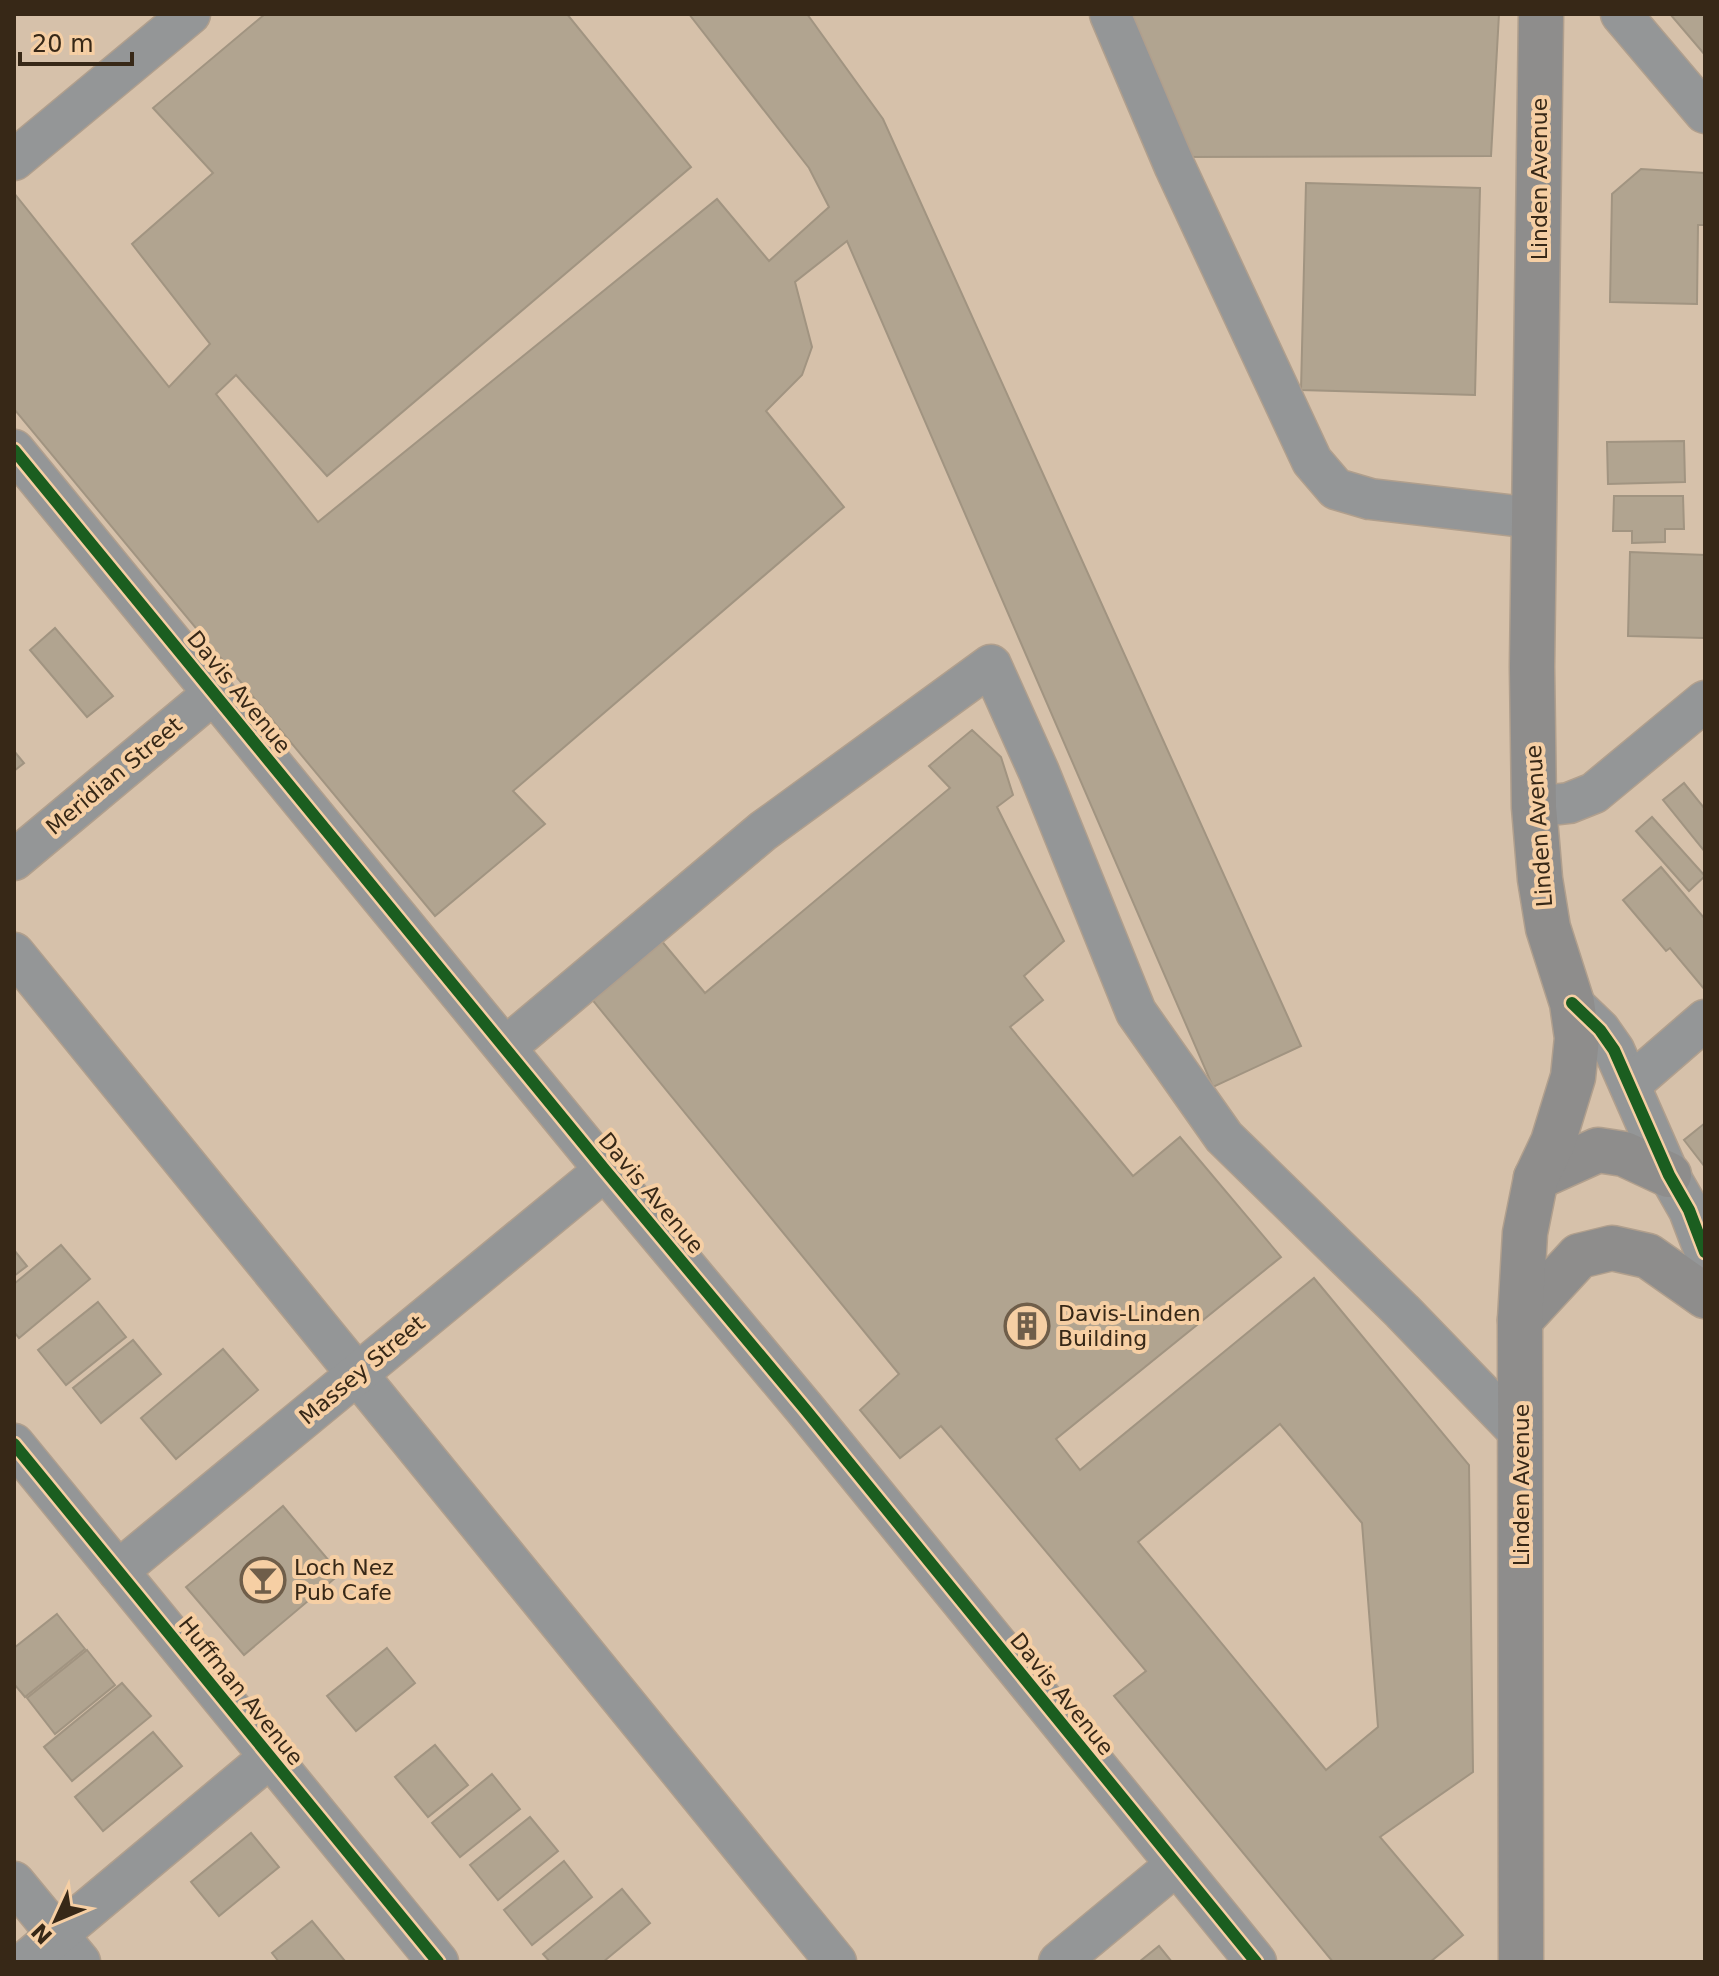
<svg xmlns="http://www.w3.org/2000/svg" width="1719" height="1976" font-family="'DejaVu Sans',sans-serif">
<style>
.building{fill:#b1a490;stroke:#a19481;stroke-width:2;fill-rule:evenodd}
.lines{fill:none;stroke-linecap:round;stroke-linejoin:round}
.minor-casing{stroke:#b09f8d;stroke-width:43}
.major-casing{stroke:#b09f8d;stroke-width:47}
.minor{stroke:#949697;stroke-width:40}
.major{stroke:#8e8d8c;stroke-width:44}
.cycleway-casing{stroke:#f6cfa4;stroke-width:17}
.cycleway{stroke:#1b5e20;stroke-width:12}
.labels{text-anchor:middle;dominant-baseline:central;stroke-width:8;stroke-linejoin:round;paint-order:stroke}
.street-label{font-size:22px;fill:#372817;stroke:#f6cfa4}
.poi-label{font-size:22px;fill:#372817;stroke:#f6cfa4;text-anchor:start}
</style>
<rect width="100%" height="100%" fill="#d6c1aa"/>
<g class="building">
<path d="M265 14H567L691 167 327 476 236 375 216 394 318 522 717 199 769 261 829 207 809 168 689 14H807L883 119 1301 1046 1213 1087 847 241 795 282 812 347 802 375 766 411 844 507 513 791 545 824 435 916 14 409V193L169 387 210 344 132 244 213 173 153 108Z"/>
<path d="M1122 14H1499L1491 156 1179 157Z"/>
<path d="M1670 14H1705V55Z"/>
<path d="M1641 169 1705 173V225H1698L1697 304 1610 302 1612 194Z"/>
<path d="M1306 183 1480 188 1475 395 1301 390Z"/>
<path d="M1684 441 1685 482 1608 484 1607 442Z"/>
<path d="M1614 496H1683L1684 529H1665V542L1632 543V531H1613Z"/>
<path d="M1630 552 1705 555V638L1628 636Z"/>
<path d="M55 628 113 696 87 717 30 650Z"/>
<path d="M972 730 1001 757 1013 795 997 807 1064 941 1024 976 1043 1000 1010 1027 1133 1176 1180 1137 1281 1257 1056 1439 1080 1470 1314 1278 1469 1465 1473 1772 1380 1837 1463 1935 1430 1962H1333L1114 1696 1146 1671 941 1426 900 1458 860 1410 899 1374 590 997 660 939 705 993 950 788 929 766ZM1280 1424 1362 1523 1378 1727 1326 1770 1138 1542Z"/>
<path d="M14 751 24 763 14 771Z"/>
<path d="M1684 783 1705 809V852L1663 800Z"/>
<path d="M1652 817 1705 876 1689 891 1636 831Z"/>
<path d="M1661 867 1705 919V990L1670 948 1666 951 1623 900Z"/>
<path d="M1705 1123V1167L1684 1140Z"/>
<path d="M61 1245 90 1279 19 1338 14 1332V1284Z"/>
<path d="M14 1250 27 1266 14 1276Z"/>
<path d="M98 1302 126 1337 66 1385 38 1350Z"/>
<path d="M133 1340 161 1374 101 1423 73 1388Z"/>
<path d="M223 1349 258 1390 176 1459 141 1418Z"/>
<path d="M283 1506 340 1574 244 1655 186 1587Z"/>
<path d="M57 1614 85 1649 25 1697 14 1684V1648Z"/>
<path d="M387 1648 415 1683 356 1731 327 1696Z"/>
<path d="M87 1650 115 1685 55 1734 27 1698Z"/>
<path d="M122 1683 151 1716 72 1781 44 1747Z"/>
<path d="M153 1732 182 1766 103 1831 75 1797Z"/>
<path d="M435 1745 468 1785 428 1817 395 1777Z"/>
<path d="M492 1774 520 1809 460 1857 432 1823Z"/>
<path d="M530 1817 558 1851 498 1900 470 1865Z"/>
<path d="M251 1833 279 1867 219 1916 191 1882Z"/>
<path d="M564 1861 592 1897 532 1945 504 1910Z"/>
<path d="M622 1889 650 1923 603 1962H550L543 1954Z"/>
<path d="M312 1921 345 1961 279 1962 272 1953Z"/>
<path d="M1159 1946 1172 1962H1139Z"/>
</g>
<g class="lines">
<g class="minor-casing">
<g id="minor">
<path d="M1110 14 1175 167 1312 461 1336 489 1370 499 1534 518"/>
<path d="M1621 14 1705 113"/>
<path d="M14 160 190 14"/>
<path d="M14 450 605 1170 805 1409 1256 1962"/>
<path d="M1534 807 1569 803 1594 793 1705 701"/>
<path d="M14 860 214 693"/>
<path d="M14 953 836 1962"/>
<path d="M1572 1003 1600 1030 1614 1050 1669 1175 1689 1210 1705 1252"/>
<path d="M506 1047 763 831 991 665 1039 772 1136 1012 1224 1137 1402 1311 1520 1433"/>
<path d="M1630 1085 1705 1020"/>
<path d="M14 1444 438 1962"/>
<path d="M118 1571 605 1170"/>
<path d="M14 1882 80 1962"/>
<path d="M25 1962 270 1757"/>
<path d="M1059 1962 1176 1865"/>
</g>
</g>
<g class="major-casing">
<g id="major">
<path d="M1536 1178 1598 1150 1624 1154 1669 1175"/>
<path d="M1520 1320 1579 1256 1612 1248 1648 1256 1705 1296"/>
<path d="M1521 1962 1520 1320 1525 1233 1536 1178 1553 1142 1573 1077 1577 1038 1572 1003 1548 928 1540 879 1534 807 1532 667 1541 14"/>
</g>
</g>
<use href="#minor" class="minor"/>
<use href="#major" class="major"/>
<g class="cycleway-casing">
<g id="cycleway">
<path d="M14 450 605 1170 805 1409 1256 1962"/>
<path d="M1572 1003 1600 1030 1614 1050 1669 1175 1689 1210 1705 1252"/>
<path d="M14 1444 438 1962"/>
</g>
</g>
<use href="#cycleway" class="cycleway"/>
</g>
<defs>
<g id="building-ring" transform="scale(2.3)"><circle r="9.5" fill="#f6cfa4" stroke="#6f5e4a" stroke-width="1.5"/><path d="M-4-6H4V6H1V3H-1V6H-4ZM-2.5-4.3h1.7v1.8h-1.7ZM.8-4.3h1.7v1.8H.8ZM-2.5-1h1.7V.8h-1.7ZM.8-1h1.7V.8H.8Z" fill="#6f5e4a"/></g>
<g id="bar-ring" transform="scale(2.3)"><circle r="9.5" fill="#f6cfa4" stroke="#6f5e4a" stroke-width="1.5"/><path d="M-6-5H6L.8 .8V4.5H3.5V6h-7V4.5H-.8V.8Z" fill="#6f5e4a"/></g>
</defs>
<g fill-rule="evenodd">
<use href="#building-ring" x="1027" y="1326"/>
<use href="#bar-ring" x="263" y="1580"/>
</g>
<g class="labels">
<g class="street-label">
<text transform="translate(1539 179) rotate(-90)">Linden Avenue</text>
<text transform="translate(239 692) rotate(51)">Davis Avenue</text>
<text transform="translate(114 776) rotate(-40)">Meridian Street</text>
<text transform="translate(1539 826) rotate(-94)">Linden Avenue</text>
<text transform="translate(651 1193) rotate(50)">Davis Avenue</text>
<text transform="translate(362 1370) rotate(-40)">Massey Street</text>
<text transform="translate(1521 1485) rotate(-90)">Linden Avenue</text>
<text transform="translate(241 1691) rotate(51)">Huffman Avenue</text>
<text transform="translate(1062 1694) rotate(51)">Davis Avenue</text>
</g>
<g class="poi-label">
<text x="1058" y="1313">Davis-Linden<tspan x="1058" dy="25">Building</tspan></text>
<text x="294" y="1567">Loch Nez<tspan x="294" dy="25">Pub Cafe</tspan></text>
</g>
</g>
<rect width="1719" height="1976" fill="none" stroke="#372817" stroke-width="32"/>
<g transform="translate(56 1920) rotate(226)" stroke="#f6cfa4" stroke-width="6" paint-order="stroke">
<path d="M0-6L14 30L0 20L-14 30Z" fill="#372817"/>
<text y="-12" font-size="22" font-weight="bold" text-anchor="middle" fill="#372817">N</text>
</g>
<path d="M20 52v12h112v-12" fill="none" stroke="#372817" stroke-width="4"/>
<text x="32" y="52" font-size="24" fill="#372817" stroke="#f6cfa4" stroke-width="6" paint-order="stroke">20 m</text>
</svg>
